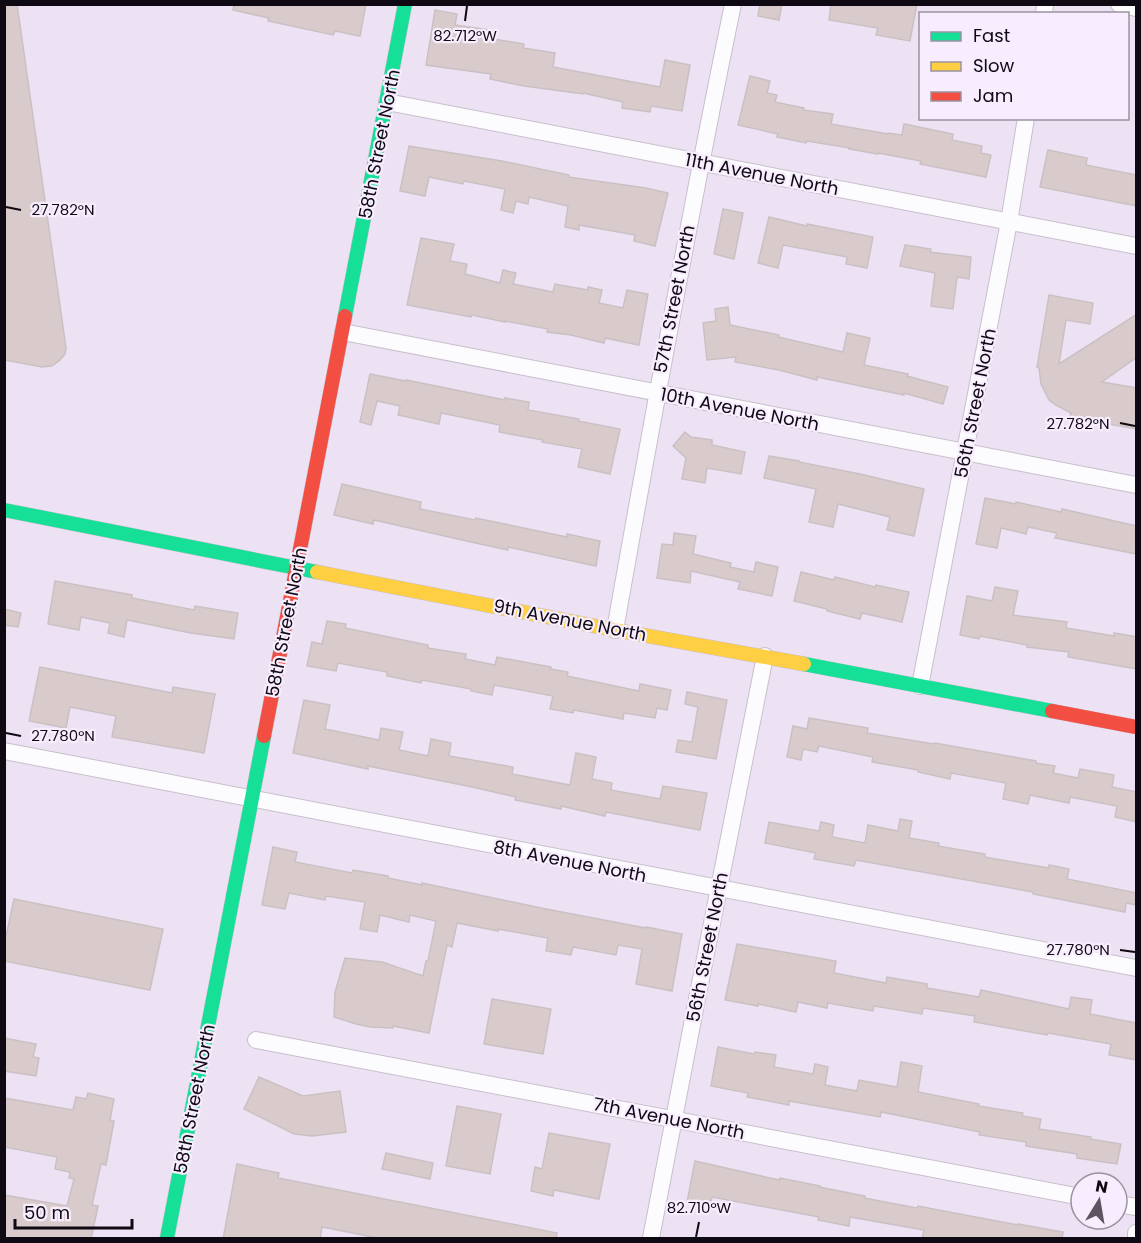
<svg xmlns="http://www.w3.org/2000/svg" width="1141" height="1243" font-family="Poppins,sans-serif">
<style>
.building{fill:#d9cbcb;stroke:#cac0c4;stroke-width:1.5}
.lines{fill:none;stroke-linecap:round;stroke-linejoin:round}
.street-casing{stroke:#c8bfcc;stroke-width:18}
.fast-casing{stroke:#c8bfcc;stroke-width:15}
.slow-casing{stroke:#c8bfcc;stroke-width:15}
.jam-casing{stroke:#c8bfcc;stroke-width:15}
.street{stroke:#fcfbfd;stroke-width:16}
.fast{stroke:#16e098;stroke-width:14}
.slow{stroke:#ffcf43;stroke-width:14}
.jam{stroke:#f24e42;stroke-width:14}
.ticks{fill:none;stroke:#0e0912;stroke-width:2}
.labels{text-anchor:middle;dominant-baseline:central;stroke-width:4.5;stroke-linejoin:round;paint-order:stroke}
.street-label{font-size:18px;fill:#0e0912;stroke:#f7edfe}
.ticks-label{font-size:15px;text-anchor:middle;fill:#0e0912;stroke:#f7edfe;stroke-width:4.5;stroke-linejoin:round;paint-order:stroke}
</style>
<rect width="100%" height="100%" fill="#ede2f3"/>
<g class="building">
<path d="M4 4H17L66 348 65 354 60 360 52 366 42 367 4 360Z"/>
<path d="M234 4H366L360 36 335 31 333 35 268 21 269 18 233 10Z"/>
<path d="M760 4H782L779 20 758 16Z"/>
<path d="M831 4H917L910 41 876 35 878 28 829 20Z"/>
<path d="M435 10 457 14 455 25 489 30 488 38 524 44 523 48 555 53 553 67 660 87 665 60 690 65 682 111 651 106 650 112 622 108 623 102 583 93V94L524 86 490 79 491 74 426 65Z"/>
<path d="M750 76 770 81 767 93 777 95 775 102 804 108 803 110 833 114 831 124 888 134V133L902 135 904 124 953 134 952 140 982 146 981 153 991 155 986 177 920 164 921 161 878 153V154L849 149 850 148 807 141 806 143 777 137 778 134 738 125Z"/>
<path d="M409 146 502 161 569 175 568 177 646 188 668 193 655 246 634 241 635 235 579 225V230L565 227 568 206 529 197 528 204 516 201 513 213 501 210 505 189 464 181 463 184 429 177 425 196 400 191Z"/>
<path d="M1048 150 1087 158 1086 165 1137 175V206L1040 187Z"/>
<path d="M723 209 743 213 734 259 714 254Z"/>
<path d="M769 217 807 226V224L873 237 867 268 846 264 847 257 783 245 778 268 758 263Z"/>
<path d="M421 238 454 244 450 261 467 264 465 274 500 283 503 270 516 273 513 284 553 292 555 284 588 290V287L602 290 599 303 623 308 627 290 648 294 639 345 605 338 604 343 571 335 547 332 548 329 505 321V322L472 315 471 317 407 305Z"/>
<path d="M905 245 931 249 930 252 971 257 969 279 957 277 953 309 931 306 935 273 900 266Z"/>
<path d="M1049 295 1093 303 1090 324 1066 320 1059 364 1137 314V357L1102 382 1137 388V429L1070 417 1071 413 1056 405 1049 400 1041 384 1039 368 1037 367Z"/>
<path d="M728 307 730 325 779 335 778 337 843 352 847 333 870 338 864 365 908 374 907 376 948 387 943 404 904 393V395L817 377V380L779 370 735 362 736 357 707 360 703 323 716 321 715 309Z"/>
<path d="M370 374 406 381V380L505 400V398L529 402 528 410 579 419 578 421 620 429 610 474 578 467 582 449 542 442 543 440 499 432 500 425 441 413 439 424 398 415 400 406 377 401 371 425 360 422Z"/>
<path d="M685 432 691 437 712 440V445L745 452 741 474 707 468 705 483 682 479 686 458 673 446Z"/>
<path d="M769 456 799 461V462L860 474 924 489 914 536 887 530 890 517 838 504 833 527 809 522 816 489 764 478Z"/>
<path d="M342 484 421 502 420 509 475 520 476 518 567 537V534L600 541 596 566 508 547V550L471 542 374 520 373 524 334 515Z"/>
<path d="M985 498 1016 504V502L1061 512 1062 509 1137 526V554L1055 538 1057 533 1028 527 1026 534 1001 528 997 548 976 544Z"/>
<path d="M674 533 696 536 693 554 731 563 730 567 754 572 756 562 778 567 772 596 738 589 740 582 691 571 690 583 657 578 662 544 673 545Z"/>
<path d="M801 572 834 580 835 577 875 587 876 585 909 592 902 622 862 613 860 619 827 611V609L794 601Z"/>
<path d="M55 581 132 595V598L194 610 195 606 238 613 234 639 191 633 127 620 124 637 108 633 110 623 81 617 79 630 48 624Z"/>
<path d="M995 587 1018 591 1013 615 1067 622 1066 628 1114 636V633L1137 637V669L1068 657 1069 652 1027 647V645L980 636 979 639 960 635 967 596 992 601Z"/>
<path d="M4 609 21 613 18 627 4 625Z"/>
<path d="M327 621 346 624 345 628 428 645V648L466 654 465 659 495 665 497 657 551 667 550 669 568 672 567 676 639 691 640 684 671 690 667 710 657 708 655 718 624 713 623 719 574 710 573 713 550 709 553 696 494 685 492 695 471 691V689L422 680 421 683 387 676V672L338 663 336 671 307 666 312 642 322 644Z"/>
<path d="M40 667 172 693 173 687 215 694 204 753 112 737 116 716 70 707 66 728 29 721Z"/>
<path d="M687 692 727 700 716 759 676 752 678 740 692 742 698 707 685 704Z"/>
<path d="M304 700 330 705 325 729 379 740 381 728 403 732 399 750 428 756 431 739 451 743 449 756 513 767 512 774 570 785 576 753 596 757 592 779 612 783 611 790 660 799 663 786 707 793 700 830 606 812 605 816 561 806V809L515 800 516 797 472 787 368 766V769L293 753Z"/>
<path d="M809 718 868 728 867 733 934 744 935 743 1036 761V763L1055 766 1053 773 1078 778 1080 769 1114 775 1112 787 1137 792V822L1115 817 1117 806 1070 797 1069 803 1030 795 1028 804 1003 799 1006 783 951 773 950 779 918 772V770L872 762 873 757 819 746 817 752 803 749 801 760 787 757 793 726 807 729Z"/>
<path d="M900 819 912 821 909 838 939 843 938 846 985 854 984 857 1049 868V865L1069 869 1067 879 1137 893V905L1126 903 1125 912 1033 894V892L856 860 854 866 814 859 816 853 765 843 769 822 819 831 821 822 834 825 832 837 865 843 868 825 898 831Z"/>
<path d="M273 847 297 852 295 862 352 873 353 870 388 876V878L422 885V883L546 909 646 928V927L682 934 672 991 636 984 642 949 618 945 616 955 573 947 571 955 546 951 548 938 498 929V931L457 923 452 947 447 945 429 1033 393 1026V1028L370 1027 356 1024 334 1017 335 992 345 958 382 962 423 976 426 961H428L436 921 410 915 409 922 380 915 377 932 360 929 365 902 326 896 325 900 289 893 285 909 262 905Z"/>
<path d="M14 899 163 929 150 990 4 961V946Z"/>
<path d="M737 944 836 961 834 973 886 983 887 977 927 984V988L979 997 981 990 1069 1009 1071 997 1092 1000 1090 1014 1137 1023V1060L1109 1055 1111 1044 1048 1033 1047 1035 974 1022 975 1016 923 1008 922 1014 874 1006 873 1011 828 1003 827 1008 798 1002 796 1012 758 1004V1006L725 1000Z"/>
<path d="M492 999 551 1009 543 1054 484 1044Z"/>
<path d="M4 1038 36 1044 33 1057 39 1058 36 1076 4 1071Z"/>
<path d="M718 1047 754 1054 755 1052 776 1055 774 1067 813 1074 815 1064 828 1067 825 1085 857 1091 859 1080 897 1087 901 1062 922 1066 918 1092 979 1104 978 1106 1023 1113 1022 1116 1041 1119 1039 1129 1091 1137 1090 1139 1121 1144 1117 1164 1077 1158V1154L1026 1146V1142L979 1135 980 1132 881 1112 880 1117 789 1101V1105L747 1097 748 1093 711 1086Z"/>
<path d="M259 1077 303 1096 340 1091 346 1132 312 1136 294 1134 244 1109Z"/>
<path d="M88 1093 114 1099 110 1120 114 1121 106 1165 101 1164 92 1205 98 1206 91 1239H4V1195L67 1206 74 1179 69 1178 70 1172 55 1169 57 1157 4 1147V1098L73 1110 76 1097 86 1099Z"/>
<path d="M457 1106 501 1114 490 1174 446 1166Z"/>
<path d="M549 1133 610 1144 599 1199 554 1190 553 1196 531 1191 535 1167 542 1169Z"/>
<path d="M386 1153 433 1163 430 1179 382 1169Z"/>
<path d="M695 1161 779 1180 780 1178 820 1186 819 1187 865 1196 864 1198 917 1208 918 1206 1018 1225V1224L1063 1232 1062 1239H922L924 1230 850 1217 849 1226 818 1220 819 1217 712 1197 710 1206 687 1202Z"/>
<path d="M237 1164 279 1173 278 1178 557 1233 556 1239H383L322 1227 320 1239H223Z"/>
</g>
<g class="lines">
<g class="street-casing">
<g id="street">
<path d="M1119 4 1136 8"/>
<path d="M1044 14 1045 4"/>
<path d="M387 102 1136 246"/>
<path d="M343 332 1136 485"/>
<path d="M615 630C652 421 690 212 733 4"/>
<path d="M920 686 1009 222 1026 118"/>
<path d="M4 751 1136 968"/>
<path d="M256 1040 1081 1197"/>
<path d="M1117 1204 1136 1207"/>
<path d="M651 1238 696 1004 765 656"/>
<path d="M1136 1238V1233"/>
</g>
</g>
<g class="fast-casing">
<g id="fast">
<path d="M345 316 405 4"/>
<path d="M4 510 317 572"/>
<path d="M804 664 1052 711"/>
<path d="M167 1238 264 736"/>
</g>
</g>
<g class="slow-casing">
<path id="slow" d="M317 572 615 630 804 664"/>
</g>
<g class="jam-casing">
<g id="jam">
<path d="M1052 711 1136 727"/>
<path d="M264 736 345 316"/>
</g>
</g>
<use href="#street" class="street"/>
<use href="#fast" class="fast"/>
<use href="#slow" class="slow"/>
<use href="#jam" class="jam"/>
</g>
<path class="ticks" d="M465 21 467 6M6 207 21 210M1120 423 1135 426M6 733 21 736M1120 950 1135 952M696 1237 699 1222"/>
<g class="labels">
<g class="street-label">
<text transform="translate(379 144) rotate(-79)">58th Street North</text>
<text transform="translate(762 174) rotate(11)">11th Avenue North</text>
<text transform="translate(674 299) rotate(-79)">57th Street North</text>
<text transform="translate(975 403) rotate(-79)">56th Street North</text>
<text transform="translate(740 409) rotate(11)">10th Avenue North</text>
<text transform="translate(570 620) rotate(11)">9th Avenue North</text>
<text transform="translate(286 622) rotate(-79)">58th Street North</text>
<text transform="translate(570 861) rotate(11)">8th Avenue North</text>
<text transform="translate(707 947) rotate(-79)">56th Street North</text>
<text transform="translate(194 1099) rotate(-79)">58th Street North</text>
<text transform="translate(669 1118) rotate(11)">7th Avenue North</text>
</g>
</g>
<g class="ticks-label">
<text x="465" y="41">82.712°W</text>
<text x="63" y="215">27.782°N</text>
<text x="1078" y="429">27.782°N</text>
<text x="63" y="741">27.780°N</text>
<text x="1078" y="955">27.780°N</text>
<text x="699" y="1213">82.710°W</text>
</g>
<rect width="1141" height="1243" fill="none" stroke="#0e0912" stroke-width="12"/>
<rect x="919" y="12" width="210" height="108" fill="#f7edfe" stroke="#9a92a0" stroke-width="1.5"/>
<rect x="931" y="32" width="30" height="9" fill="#16e098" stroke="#9a92a0" stroke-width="1.5"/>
<text x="973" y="42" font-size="18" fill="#0e0912">Fast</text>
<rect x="931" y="62" width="30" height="9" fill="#ffcf43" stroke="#9a92a0" stroke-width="1.5"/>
<text x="973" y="72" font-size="18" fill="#0e0912">Slow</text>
<rect x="931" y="92" width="30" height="9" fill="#f24e42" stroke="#9a92a0" stroke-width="1.5"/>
<text x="973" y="102" font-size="18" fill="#0e0912">Jam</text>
<g transform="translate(1099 1201) rotate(11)"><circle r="28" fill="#f7edfe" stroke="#9a92a0" stroke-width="1.5"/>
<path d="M0-4.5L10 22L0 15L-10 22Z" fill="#5c5561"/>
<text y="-9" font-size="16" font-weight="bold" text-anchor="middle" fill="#0e0912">N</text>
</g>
<path d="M15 1219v9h117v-9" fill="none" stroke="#0e0912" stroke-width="3"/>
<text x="24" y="1219" font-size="18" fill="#0e0912" stroke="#f7edfe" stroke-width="4.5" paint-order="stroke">50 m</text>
</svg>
